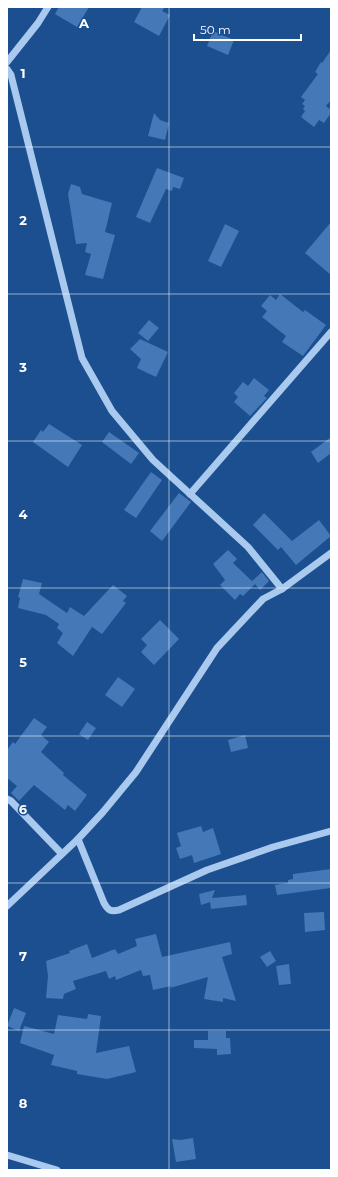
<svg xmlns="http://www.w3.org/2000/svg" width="338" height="1177" font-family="Montserrat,sans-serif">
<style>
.building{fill:#4478b7}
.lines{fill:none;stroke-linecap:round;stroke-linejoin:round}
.minor{stroke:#a9c9ee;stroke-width:7}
.grid{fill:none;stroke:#fff;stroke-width:1;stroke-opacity:0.55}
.grid-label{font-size:13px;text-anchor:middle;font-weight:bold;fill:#fff;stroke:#1b4f8f;stroke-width:3;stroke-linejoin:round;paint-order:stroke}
</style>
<rect width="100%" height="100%" fill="#1b4f8f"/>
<g class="building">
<path d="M59 7H89L77 27 55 14Z"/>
<path d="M142 7H165L162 11 170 15 159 36 134 22Z"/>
<path d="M213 31 234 40 228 55 207 46Z"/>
<path d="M331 50V100L326 106 331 110V113L324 123 319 120 314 127 301 117 305 111 303 109 305 106 302 104 305 100 301 97 318 74 315 72 321 62 322 63Z"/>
<path d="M154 113 160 120 169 123 165 140 148 136Z"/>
<path d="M157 168 184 178 180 189 173 187 172 191 166 189 150 223 136 217Z"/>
<path d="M71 184 80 187 82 194 112 203 105 232 115 235 103 279 85 275 91 254 85 252 87 243 76 244 68 194Z"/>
<path d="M331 222V275L305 253Z"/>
<path d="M225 224 239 231 221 267 208 261Z"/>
<path d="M280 294 303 312 305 310 326 325 303 356 282 342 286 336 262 317 267 311 261 306 270 295 276 300Z"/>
<path d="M149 320 159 328 148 341 138 333Z"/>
<path d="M140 339 168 352 156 377 137 368 141 359 130 349Z"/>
<path d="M254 378 269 390 264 396 267 398 250 416 234 402 238 397 234 393 243 382 248 386Z"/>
<path d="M49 424 82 445 68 467 33 442 41 430 43 432Z"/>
<path d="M109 432 139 453 131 464 102 442Z"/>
<path d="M331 437V453L318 463 311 452Z"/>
<path d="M151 472 162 480 136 518 124 510Z"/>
<path d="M179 493 191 502 162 541 150 531Z"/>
<path d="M264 513 292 541 319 520 331 536 296 565 281 547 278 550 253 525Z"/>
<path d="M228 550 237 559 233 563 252 581 262 572 269 581 260 590 255 584 243 596 240 594 235 600 220 585 225 580 213 564Z"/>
<path d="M23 579 42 583 39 594 67 613 70 607 84 616 113 585 127 596 123 601 126 603 102 634 92 627 73 656 57 643 63 633 57 628 59 624 46 615 18 608 20 598 18 597Z"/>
<path d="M160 620 179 639 154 665 141 652 147 645 141 639Z"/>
<path d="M118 677 135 689 122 707 105 695Z"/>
<path d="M34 718 47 727 41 735 49 742 41 752 64 773 63 775 87 795 75 811 68 805 65 810 34 785 19 801 11 793 17 786 7 778V750L13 742 15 744Z"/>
<path d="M87 722 96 728 88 740 79 734Z"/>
<path d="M245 735 248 748 231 752 228 740Z"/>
<path d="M201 826 203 832 213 828 221 854 194 863 192 855 180 859 176 848 181 846 177 833Z"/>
<path d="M331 869V888L277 895 275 885 288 883V880L293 879V874Z"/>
<path d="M215 890 212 898 246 895 247 905 211 909 210 902 201 905 199 894Z"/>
<path d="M324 912 325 930 305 932 304 913Z"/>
<path d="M156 934 162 957 230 942 232 954 222 957 236 1001 223 998V1002L204 999 208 977 170 988 171 986 153 990 150 975 143 976 141 970 116 980 115 976 109 979 106 971 73 981 76 989 64 994 63 999 46 998 48 976 46 961 70 953 69 951 87 944 92 958 115 949 118 954 137 946 135 939Z"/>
<path d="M270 951 276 961 267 967 260 957Z"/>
<path d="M289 964 291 984 279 985 276 966Z"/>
<path d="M14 1008 26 1013 19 1031 7 1026Z"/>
<path d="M88 1014 101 1016 96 1053 129 1046 136 1072 107 1079 77 1074V1071L51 1065 54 1055 20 1043 24 1026 54 1034 58 1015 87 1019Z"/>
<path d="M208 1031H226V1038H230L231 1054 217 1055V1049L194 1048V1040H208Z"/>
<path d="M193 1138 196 1159 176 1162 172 1139 180 1140Z"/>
</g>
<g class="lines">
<g class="minor">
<path d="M7 62 38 23 48 7"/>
<path d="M7 69 11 75 82 358 112 411 153 460 248 547 282 589 263 599 217 648 136 772 103 812 78 839 7 906"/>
<path d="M190 494 331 332"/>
<path d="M282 589 331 553"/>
<path d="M7 799 11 801 61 853"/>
<path d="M78 839 104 903C108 910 110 912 119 910L207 870 273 847 331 831"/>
<path d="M7 1155 57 1170"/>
</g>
</g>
<path class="grid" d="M169 7V1170M7 147H331M7 294H331M7 441H331M7 588H331M7 736H331M7 883H331M7 1030H331"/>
<g class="grid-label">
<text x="84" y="28">A</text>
<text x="23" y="78">1</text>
<text x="23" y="225">2</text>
<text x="23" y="372">3</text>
<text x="23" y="519">4</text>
<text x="23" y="667">5</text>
<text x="23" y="814">6</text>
<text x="23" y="961">7</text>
<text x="23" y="1108">8</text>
</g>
<rect width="338" height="1177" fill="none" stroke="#ffffff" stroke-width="16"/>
<path d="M194 34v6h107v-6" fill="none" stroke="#ffffff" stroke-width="2"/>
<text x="200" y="34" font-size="12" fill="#ffffff" stroke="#1b4f8f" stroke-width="3" paint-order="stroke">50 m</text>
</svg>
